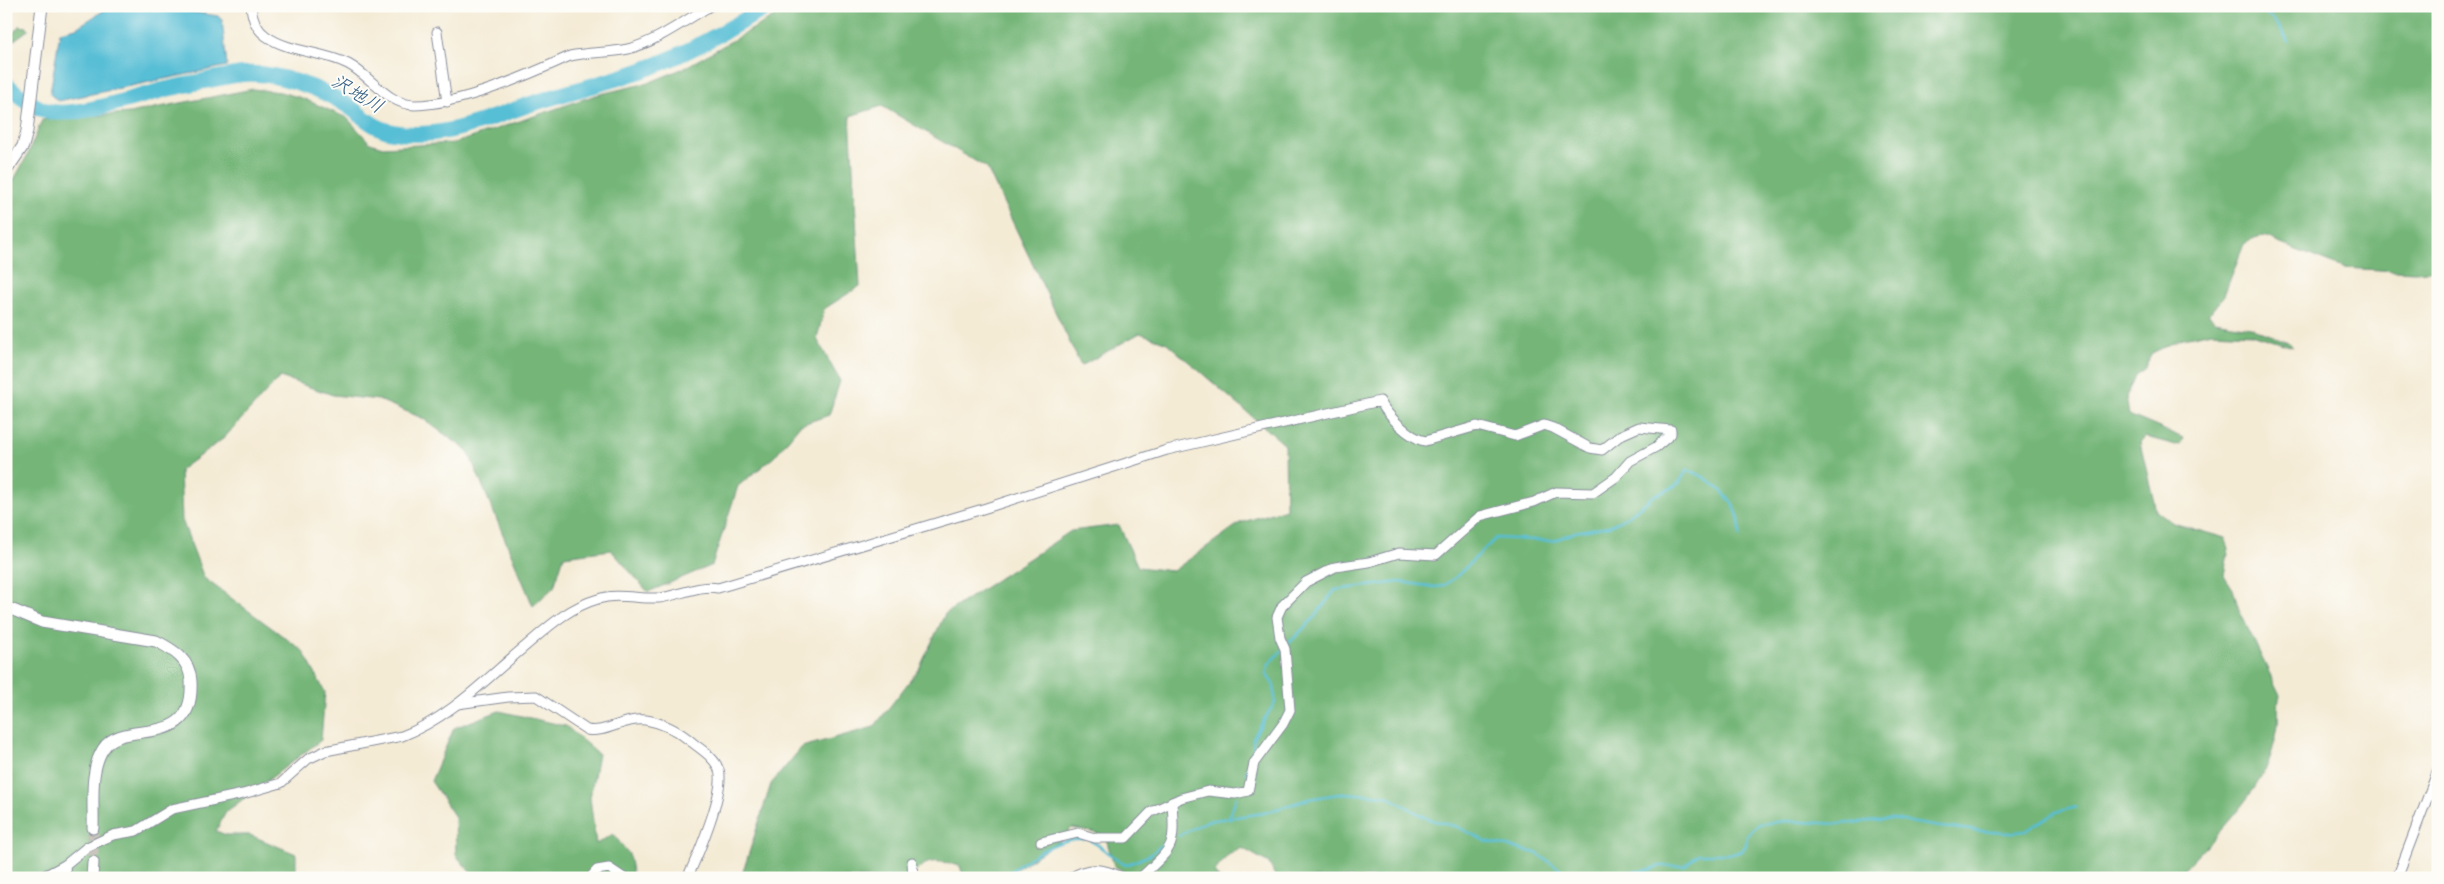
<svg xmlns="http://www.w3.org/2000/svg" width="2444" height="884" font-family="'Patrick Hand','Klee One',sans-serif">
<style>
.forest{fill:#74b678;stroke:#48726b}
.water{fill:#57bed5;stroke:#39769a}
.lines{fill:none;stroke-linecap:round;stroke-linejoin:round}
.stream{stroke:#57bed5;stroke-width:2.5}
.river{stroke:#57bed5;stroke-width:16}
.tertiary-tunnel{stroke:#c9c5bd;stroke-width:11;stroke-dasharray:11 5.5;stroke-linecap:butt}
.minor-casing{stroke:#888d9a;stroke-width:11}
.tertiary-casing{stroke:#888d9a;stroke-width:13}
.minor{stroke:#fff;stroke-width:9}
.tertiary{stroke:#fff;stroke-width:11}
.labels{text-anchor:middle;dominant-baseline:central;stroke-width:4;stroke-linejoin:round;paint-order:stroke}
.water-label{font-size:19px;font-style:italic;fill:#2d5a82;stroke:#fdfcf7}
</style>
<rect width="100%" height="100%" fill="#fdfcf7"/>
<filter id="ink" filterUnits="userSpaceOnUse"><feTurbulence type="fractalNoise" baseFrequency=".02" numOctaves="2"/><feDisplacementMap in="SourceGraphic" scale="10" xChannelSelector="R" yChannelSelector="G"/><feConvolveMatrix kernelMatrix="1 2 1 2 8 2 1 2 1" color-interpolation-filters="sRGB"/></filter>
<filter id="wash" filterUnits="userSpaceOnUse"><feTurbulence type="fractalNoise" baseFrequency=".0096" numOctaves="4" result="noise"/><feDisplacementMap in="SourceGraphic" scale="20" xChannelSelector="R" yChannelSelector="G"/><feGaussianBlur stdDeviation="1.12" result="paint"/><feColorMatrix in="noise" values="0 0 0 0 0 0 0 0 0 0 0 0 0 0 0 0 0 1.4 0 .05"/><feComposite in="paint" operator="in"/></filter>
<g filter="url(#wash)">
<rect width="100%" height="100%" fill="#f4ebd5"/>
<g class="forest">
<path d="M793 6H2438V270L2415 272 2343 268 2276 242C2264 233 2256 236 2244 244L2224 295 2209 314 2214 321 2250 327 2288 342 2293 347 2252 334 2212 332 2183 338 2152 353 2144 369 2135 375 2126 397 2129 415 2183 438 2180 444 2176 445 2146 437 2140 443 2156 511 2173 523 2225 538 2229 548 2224 575 2233 589 2239 610 2280 695C2277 705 2279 714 2278 725 2277 734 2274 745 2271 755 2258 797 2206 845 2176 878H1276L1269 863 1242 848 1228 855 1214 872 1219 878H1136L1114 866 1105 835 1072 828 1058 842 1002 878H964L960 866C934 860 928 857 909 878H741L771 784 802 747 874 727 919 669 945 614 1071 531 1119 525 1138 567 1173 571 1240 523 1286 509 1285 445 1167 343 1140 333 1081 366 987 168 882 106 850 116 860 286 824 309 817 339 840 381 829 415 800 425 774 457 738 486 712 565 648 592 611 550 564 556 554 587 533 606 468 451 422 418 379 400 333 395 280 377 224 438 180 470 182 520 204 578 303 651 325 692 321 740 226 812 216 831 226 835H250L296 854V878H6V187L11 185 27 156 42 120 129 113 253 89 280 92 302 98 347 118 370 143 383 147 455 143 596 95 648 83 684 68Z"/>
<path d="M19 26 27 27 28 30 6 46V34L13 33Z"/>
<path d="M499 711 566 726 598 754 590 798 596 844 613 834 629 854 633 878H475L456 855 455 817 431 781 454 728Z"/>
</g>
<path class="water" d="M111 6H154L218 16 222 20 227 66 58 101 50 94 60 32 76 28Z"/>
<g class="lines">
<g class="stream">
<path d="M2260 6 2280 28 2288 41"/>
<path d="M1287 645 1313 619 1335 590 1400 582 1435 587 1443 586 1456 577 1496 538 1553 541 1575 532 1609 526 1624 519 1655 495 1672 488 1679 483 1687 470C1706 475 1732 496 1738 516 1740 522 1740 530 1740 536"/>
<path d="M1246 773 1254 754 1253 738 1275 702 1274 685 1266 674 1269 664 1282 650"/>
<path d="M1229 818 1236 798"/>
<path d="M1179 836 1207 821 1264 813 1309 799 1344 793 1387 796 1428 819 1458 827 1485 841 1536 853 1564 872 1614 874 1648 870 1660 866H1684L1698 854H1732L1742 851 1746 845 1747 835 1759 824 1785 821 1839 824 1891 819 1940 827 2004 833 2025 831 2056 812 2077 807"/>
<path d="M1091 841C1104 847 1112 859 1126 865L1150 855 1168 840"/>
<path d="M1003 878C1021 862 1059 836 1084 839"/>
</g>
<path class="river" d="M6 84C18 95 31 106 47 111 74 119 138 96 167 89 192 84 218 77 243 74 275 71 321 88 348 106 363 116 374 129 393 132 442 141 486 119 531 104 572 90 616 81 656 65 695 49 732 27 769 6"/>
</g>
</g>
<g filter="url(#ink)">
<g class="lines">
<path class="tertiary-tunnel" d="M93 828V862"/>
<g class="minor-casing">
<g id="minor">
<path d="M251 6C252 17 256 29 266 36 290 53 323 51 348 64 371 76 388 105 415 105 463 104 526 76 570 56 589 52 609 53 628 49 654 43 686 20 710 6"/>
<path d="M437 32 447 102"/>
<path d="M457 704 508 697 536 696 587 730C606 734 625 717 646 720 664 723 679 731 693 743 702 750 715 758 719 770 726 790 697 858 687 878"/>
<path d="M912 862 913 878"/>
<path d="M65 865 66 878"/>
<path d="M40 878 65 865 87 847 113 835 136 831 172 809 243 794 281 783 308 759 325 751 402 736C448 719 485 680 522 649 546 629 567 608 598 599 617 593 638 599 659 598 678 596 699 584 718 588L986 508 1167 450 1380 401C1387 415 1409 438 1425 441L1477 426 1515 436 1544 425 1553 428 1590 448 1602 450 1621 435 1639 427 1671 430V434L1656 447 1630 461 1616 477 1593 493 1556 492 1534 502 1480 516 1436 555 1399 553 1369 562 1335 567 1306 582 1282 606 1277 617 1280 638 1285 649 1290 710 1283 724 1254 763 1248 791 1235 794 1208 791 1181 798 1151 812 1126 838H1095L1078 833 1041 842"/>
<path d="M590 878 597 870 609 868 624 878"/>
<path d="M1071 878C1089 865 1105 869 1124 878"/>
<path d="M1140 878C1174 846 1175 849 1172 802"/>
<path d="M2397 878 2438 770"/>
</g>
</g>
<g class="tertiary-casing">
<g id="tertiary">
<path d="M6 171 23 146 27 131 42 6"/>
<path d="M6 607 42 622 156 641C174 650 190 660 191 681 195 754 123 716 103 749 89 771 94 803 93 828"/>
<path d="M92 878 93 862"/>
</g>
</g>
<use href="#minor" class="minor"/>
<use href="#tertiary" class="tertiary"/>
</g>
</g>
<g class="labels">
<g class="water-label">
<text transform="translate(358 93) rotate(31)">沢地川</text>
</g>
</g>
<rect width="2444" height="884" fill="none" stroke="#fdfcf7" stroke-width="25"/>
</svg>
